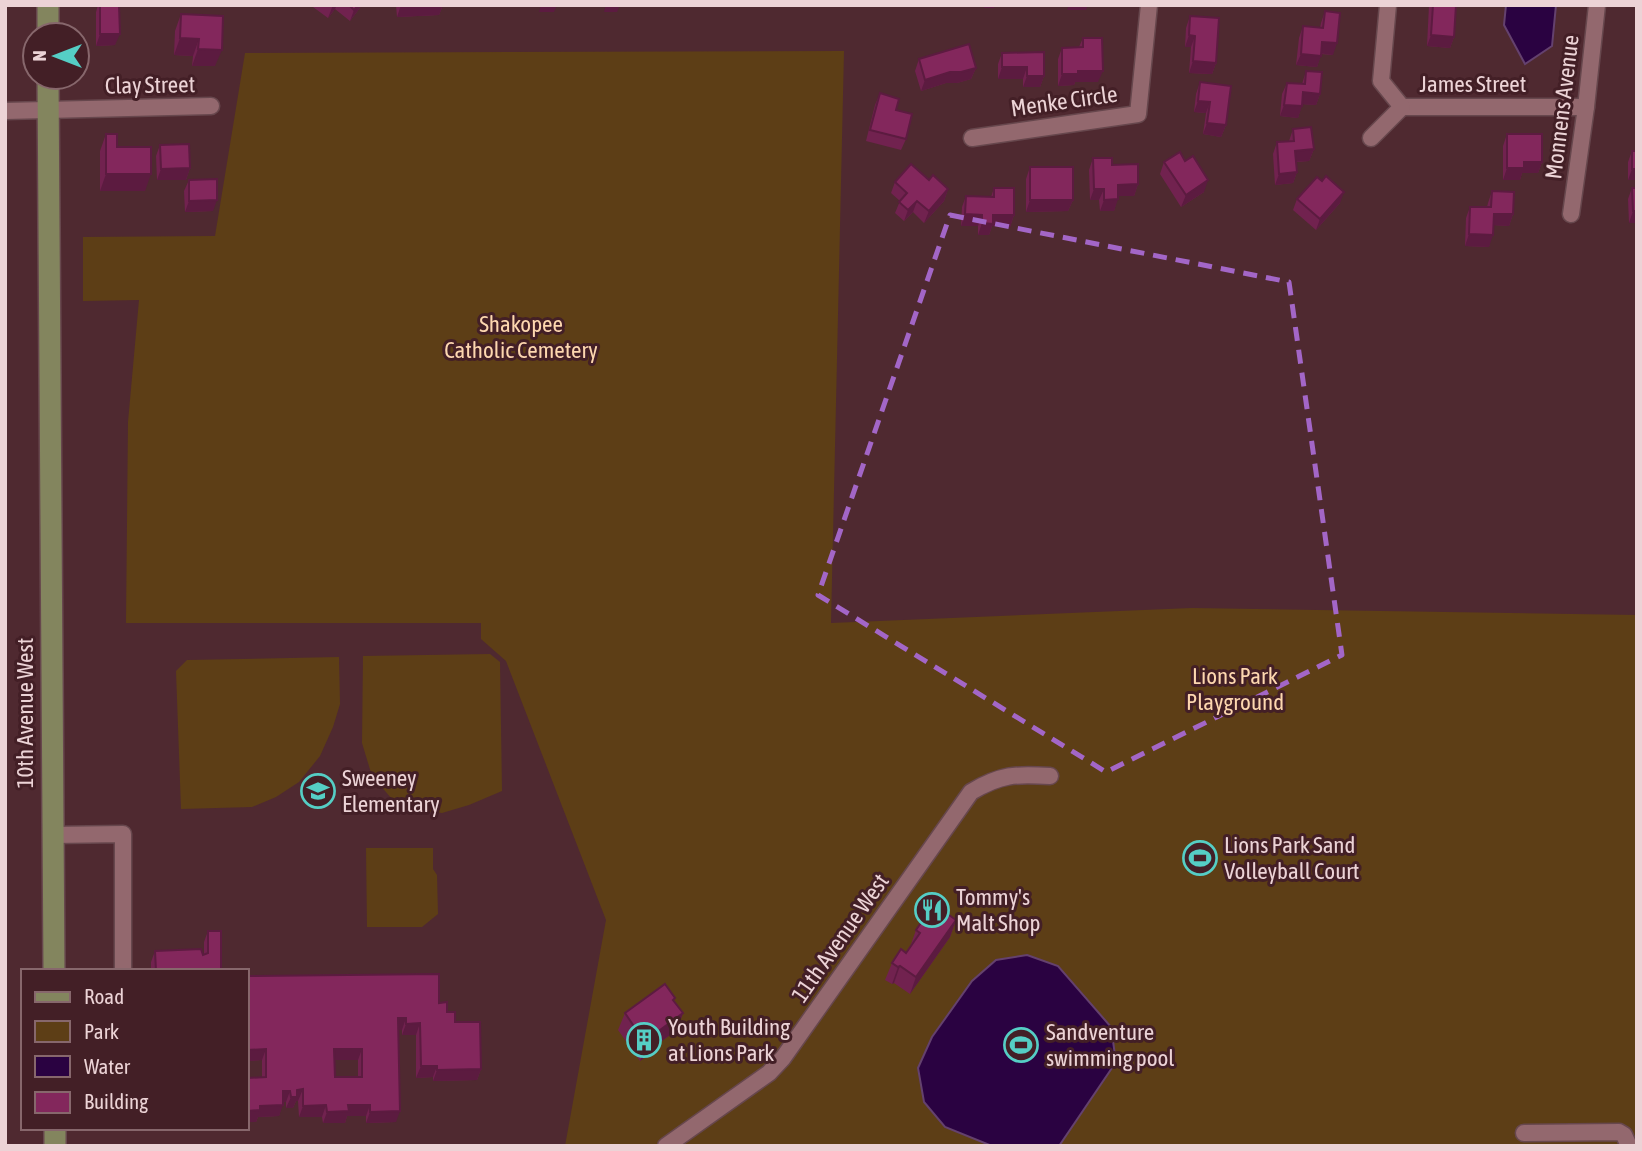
<svg xmlns="http://www.w3.org/2000/svg" width="1642" height="1151" font-family="'Asap Condensed',sans-serif">
<style>
.green{fill:#5d3e16}
.water{fill:#2a0241;stroke:#64416e;stroke-width:2}
.lines{fill:none;stroke-linecap:round;stroke-linejoin:round}
.minor-casing{stroke:#67474d;stroke-width:19}
.major-casing{stroke:#67474d;stroke-width:24}
.minor{stroke:#93686e;stroke-width:16}
.major{stroke:#83855e;stroke-width:21}
.wall{fill:#71224f;fill-rule:evenodd}
.shaded-wall{fill:#5c1b40}
.building{fill:#83275c;stroke:#5c1b40;stroke-width:2;fill-rule:evenodd}
.marked{fill:none;stroke:#a366c7;stroke-width:5;stroke-dasharray:14 9;stroke-linejoin:round}
.labels{text-anchor:middle;dominant-baseline:central;stroke-width:6;stroke-linejoin:round;paint-order:stroke}
.street-label{font-size:23px;fill:#ecd3d6;stroke:#431f26}
.park-label{font-size:23px;fill:#fdd7af;stroke:#431f26}
.poi-label{font-size:23px;fill:#ecd3d6;stroke:#431f26;text-anchor:start}
</style>
<rect width="100%" height="100%" fill="#4f2930"/>
<g class="green">
<path d="M844 51 831 623 1192 608 1637 615V1146H565L606 920 506 661 481 639V623H126L128 422 139 300 83 301V237L215 236 245 53Z"/>
<path d="M490 654 500 662 502 791 469 805 442 813 418 810 392 799 372 776 362 743 363 656Z"/>
<path d="M339 657 340 704 333 727 320 756 299 782 276 797 252 807 181 809 176 671 187 660Z"/>
<path d="M366 848H433V869L437 875 438 914 422 927H367Z"/>
</g>
<g class="water">
<path d="M1506 5H1556L1552 46 1525 64 1504 25Z"/>
<path d="M1027 955 1058 966 1111 1027 1116 1062 1059 1146H992L945 1127 924 1102 918 1068 932 1037 972 981 996 960Z"/>
</g>
<g class="lines">
<g class="minor-casing">
<g id="minor">
<path d="M1402 107H1586"/>
<path d="M5 111 211 106"/>
<path d="M972 138 1138 114 1149 5"/>
<path d="M1371 138 1402 107 1381 81 1388 5"/>
<path d="M1571 214 1586 107 1597 5"/>
<path d="M53 835 123 834V971"/>
<path d="M1524 1133 1619 1132 1624 1135 1629 1146"/>
<path d="M666 1146 769 1073 783 1058 971 792C1001 774 1015 774 1050 776"/>
</g>
</g>
<g class="major-casing">
<g id="major">
<path d="M48 35V5"/>
<path d="M48 77 54 971"/>
<path d="M55 1128V1146"/>
</g>
</g>
<use href="#minor" class="minor"/>
<use href="#major" class="major"/>
</g>
<g class="wall">
<path d="M98 5H119L115 45 96 46V12Z"/>
<path d="M314 5H362L350 21 335 9 328 18 313 7Z"/>
<path d="M396 5H443L439 15 397 17Z"/>
<path d="M1429 5H1456L1454 37 1450 48 1427 46Z"/>
<path d="M1325 11 1333 55 1321 54 1317 67 1296 65 1299 38 1303 26 1320 28 1321 23Z"/>
<path d="M181 14 215 66H192L193 56 174 55 175 31Z"/>
<path d="M1190 16 1216 63 1212 74 1189 73 1191 47H1185L1186 28Z"/>
<path d="M1083 38 1098 82H1075L1074 85 1058 86V59L1062 48 1079 47Z"/>
<path d="M1002 53 1044 76 1040 87H1023V79H998V64Z"/>
<path d="M919 59 976 68 971 79 957 83H946L921 91 915 71Z"/>
<path d="M1306 71 1320 94 1316 105 1302 104 1298 118 1280 116 1282 94 1287 83 1302 84Z"/>
<path d="M1200 82 1226 125 1221 137 1203 134 1206 113 1194 112 1196 94Z"/>
<path d="M880 93 896 110 906 139 901 150 866 141 875 105Z"/>
<path d="M1637 100V115H1635Z"/>
<path d="M1293 129 1314 149 1309 161 1296 162 1297 172 1293 183 1275 185 1273 154 1277 142 1289 141Z"/>
<path d="M106 134 117 147 145 191H100V151Z"/>
<path d="M1507 134 1542 162 1538 173H1522L1520 180H1503V146Z"/>
<path d="M160 145 190 168 186 180H157L156 156Z"/>
<path d="M1632 151H1637V180H1628V162Z"/>
<path d="M1093 158 1112 165 1138 184 1134 196H1118L1114 211H1100L1099 200H1090L1089 170Z"/>
<path d="M1185 161 1204 192 1181 207 1160 174 1164 162Z"/>
<path d="M1030 167 1073 200 1068 211 1026 212V179Z"/>
<path d="M189 180 213 211 185 212 184 191Z"/>
<path d="M929 180 948 189 944 201 924 223 913 212 904 221 895 213 900 201 891 193 895 182Z"/>
<path d="M994 188 1014 215 1010 227 992 226 989 235H978V226H961L962 207 966 196 991 197Z"/>
<path d="M1632 188H1637V223H1629L1628 199Z"/>
<path d="M1492 191 1513 214 1509 226 1493 225 1489 247 1465 246 1466 218 1470 207H1487L1488 203Z"/>
<path d="M1297 199 1340 203 1316 230 1293 210Z"/>
<path d="M935 915 956 920 950 937 910 994 894 983 892 984 885 980 892 963 906 953 910 947 916 930Z"/>
<path d="M208 931 221 971H151V962L155 951 204 954V942Z"/>
<path d="M247 976 439 1003 455 1022 481 1069 477 1080 433 1081V1077L416 1078V1035H402V1030H398L396 1122 366 1123V1116H347L345 1123H323L322 1117H299L298 1101H296L293 1108H286V1102H283L279 1116 258 1117 256 1122H247ZM262 1060V1077L248 1078V1061ZM334 1060H358V1077H335Z"/>
<path d="M674 1001 683 1013 677 1030 655 1046 652 1052 640 1061 618 1030 625 1013Z"/>
</g>
<g class="shaded-wall">
<path d="M333 5H337L335 9 328 18Z"/>
<path d="M358 5H362L350 21 354 10Z"/>
<path d="M401 5H443L439 15 397 17Z"/>
<path d="M468 5H513L468 6Z"/>
<path d="M541 5H557L554 12H539Z"/>
<path d="M606 5H620L617 12H604Z"/>
<path d="M730 5H742L741 7 729 6Z"/>
<path d="M985 5H995L994 8H984Z"/>
<path d="M1069 5H1088L1086 10H1067Z"/>
<path d="M100 34H120L115 45 96 46Z"/>
<path d="M1189 35 1195 36 1191 47H1185Z"/>
<path d="M1431 35 1454 37 1450 48 1427 46Z"/>
<path d="M180 38 199 39 193 56 174 55Z"/>
<path d="M1322 42 1337 43 1333 55 1318 53Z"/>
<path d="M198 49 222 50 215 66H192Z"/>
<path d="M1301 54 1321 56 1317 67 1296 65Z"/>
<path d="M1193 61 1216 63 1212 74 1189 73Z"/>
<path d="M1002 67H1027L1023 79H998Z"/>
<path d="M976 68 971 79 957 83H946L921 91 925 80 950 72Z"/>
<path d="M1078 71H1103L1098 82H1075L1074 85 1058 86 1062 74Z"/>
<path d="M1027 76H1044L1040 87H1023Z"/>
<path d="M1303 92 1320 94 1316 105 1299 104Z"/>
<path d="M1198 101 1210 102 1206 113 1194 112Z"/>
<path d="M1284 105 1302 106 1298 118 1280 116Z"/>
<path d="M1207 123 1226 125 1221 137 1203 134Z"/>
<path d="M1314 149 1309 161 1291 162 1295 151Z"/>
<path d="M1524 162H1542L1538 173H1522L1520 180H1503L1507 168Z"/>
<path d="M190 168 186 180H157L161 169Z"/>
<path d="M1632 169H1637V180H1628Z"/>
<path d="M1297 172 1293 183 1275 185 1279 174Z"/>
<path d="M106 174H151L145 191H100Z"/>
<path d="M1208 180 1204 192 1181 207 1186 195Z"/>
<path d="M1138 184 1134 196H1114L1118 185Z"/>
<path d="M948 189 944 201 924 223 929 211Z"/>
<path d="M1094 189H1104L1099 200H1090Z"/>
<path d="M1344 192 1340 203 1316 230 1320 219Z"/>
<path d="M1118 199 1114 211H1100L1104 200Z"/>
<path d="M217 200 213 211 185 212 189 201Z"/>
<path d="M1030 200H1073L1068 211 1026 212Z"/>
<path d="M917 201 913 212 904 221 908 210Z"/>
<path d="M1633 211H1637V223H1629Z"/>
<path d="M965 214 982 215 978 226H961Z"/>
<path d="M1494 214H1513L1509 226 1490 225Z"/>
<path d="M993 215H1014L1010 227 992 226 989 235H978L982 223Z"/>
<path d="M1469 234 1493 235 1489 247 1465 246Z"/>
<path d="M956 920 950 937 910 994 916 977Z"/>
<path d="M900 966 894 983 892 984 898 967Z"/>
<path d="M683 1013 677 1030 655 1046 652 1052 640 1061 646 1044 656 1033Z"/>
<path d="M398 1018H406L402 1030H394Z"/>
<path d="M420 1023 416 1035H402L406 1024Z"/>
<path d="M266 1049 262 1060 247 1061V1050Z"/>
<path d="M334 1049H362L358 1060H330Z"/>
<path d="M421 1066H437L433 1077 416 1078Z"/>
<path d="M481 1069 477 1080 433 1081 437 1070Z"/>
<path d="M303 1089 298 1101H296L293 1108H286L291 1097 297 1090Z"/>
<path d="M283 1091H290L286 1102H279Z"/>
<path d="M283 1105 279 1116 258 1117 256 1122H247V1111L260 1106Z"/>
<path d="M326 1105 322 1117H299L303 1106Z"/>
<path d="M348 1105H370L366 1116H347L345 1123H323L327 1112Z"/>
<path d="M400 1111 396 1122 366 1123 370 1112Z"/>
</g>
<g class="building">
<path d="M100 5H119L120 34H100Z"/>
<path d="M349 5H358L354 10Z"/>
<path d="M1433 5H1456L1454 37 1431 35Z"/>
<path d="M1325 11 1340 13 1337 43 1322 42 1321 56 1301 54 1303 26 1323 28Z"/>
<path d="M181 14 223 16 222 50 198 49 199 39 180 38Z"/>
<path d="M1190 16 1219 18 1216 63 1193 61 1195 36 1189 35Z"/>
<path d="M1083 38H1102L1103 71H1078V74H1062V48L1083 47Z"/>
<path d="M969 44 976 68 961 72H950L925 80 919 59Z"/>
<path d="M1044 52V76H1027V67H1002V53Z"/>
<path d="M1306 71 1322 72 1320 94 1303 92 1302 106 1284 105 1287 83 1305 84Z"/>
<path d="M1200 82 1231 86 1226 125 1207 123 1210 102 1198 101Z"/>
<path d="M880 93 899 99 896 110 912 114 906 139 870 130Z"/>
<path d="M1311 127 1314 149 1295 151 1297 172 1279 174 1277 142 1294 141 1293 129Z"/>
<path d="M106 134H117V147H151V174H106Z"/>
<path d="M1507 134H1542V162H1524V168H1507Z"/>
<path d="M189 144 190 168 161 169 160 145Z"/>
<rect x="1632" y="151" width="5" height="18"/>
<path d="M1180 152 1185 161 1193 156 1208 180 1186 195 1164 162Z"/>
<path d="M1093 158H1112V165L1138 164V184L1118 185V199L1104 200V189H1094Z"/>
<path d="M911 164 929 180 933 175 948 189 929 211 917 201 908 210 899 202 907 193 895 182Z"/>
<rect x="1030" y="167" width="43" height="33"/>
<path d="M1326 176 1344 192 1320 219 1297 199 1317 177 1322 181Z"/>
<path d="M217 179V200L189 201V180Z"/>
<path d="M994 188H1014V215H993V224L982 223V215L965 214 966 196 994 197Z"/>
<path d="M1632 188H1637V211H1633Z"/>
<path d="M1492 191 1514 192 1513 214H1494L1493 235 1469 234 1470 207H1491Z"/>
<path d="M939 908 956 920 916 977 900 966 898 967 892 963 901 949 906 953 920 933 916 930 929 911 935 915Z"/>
<path d="M208 931H221V971H156L155 951 201 949 203 955 208 953Z"/>
<path d="M439 974V1003L447 1002V1012H455V1022H480L481 1069 437 1070V1066H421L420 1023 406 1024V1018H398L400 1111 370 1112V1105H348L349 1111 327 1112 326 1105 303 1106V1089L297 1090V1097H291L290 1091H283V1105L260 1106V1110L247 1111V976ZM266 1049V1077L248 1078 247 1050ZM334 1049H362V1077H335Z"/>
<path d="M665 984 675 998 673 1000 683 1013 656 1033 659 1035 646 1044 625 1013Z"/>
</g>
<path class="marked" d="M950 215 1289 282 1342 655 1106 772 818 595Z"/>
<defs>
<g id="school-ring" transform="scale(1.75)"><circle r="9.5" fill="#431f26" stroke="#55cec5" stroke-width="1.5"/><path d="M0-5L7-2L0 1L-7-2ZM-4 1L0 2.5L4 1V4Q0 6-4 4Z" fill="#55cec5"/></g>
<g id="stadium-ring" transform="scale(1.75)"><circle r="9.5" fill="#431f26" stroke="#55cec5" stroke-width="1.5"/><path d="M0-5a6.5 5 0 1 0 0 10a6.5 5 0 1 0 0-10ZM-3.5-1.8h7v3.6h-7Z" fill="#55cec5"/></g>
<g id="restaurant-ring" transform="scale(1.75)"><circle r="9.5" fill="#431f26" stroke="#55cec5" stroke-width="1.5"/><path d="M-5-6h1v4h1v-4h1v4h1v-4h1v5L-1.5 .5V6h-2V.5L-5-1ZM5-6V6H3V1.5H1.5Q1.5-4 5-6Z" fill="#55cec5"/></g>
<g id="building-ring" transform="scale(1.75)"><circle r="9.5" fill="#431f26" stroke="#55cec5" stroke-width="1.5"/><path d="M-4-6H4V6H1V3H-1V6H-4ZM-2.5-4.3h1.7v1.8h-1.7ZM.8-4.3h1.7v1.8H.8ZM-2.5-1h1.7V.8h-1.7ZM.8-1h1.7V.8H.8Z" fill="#55cec5"/></g>
</defs>
<g fill-rule="evenodd">
<use href="#school-ring" x="318" y="791"/>
<use href="#stadium-ring" x="1200" y="858"/>
<use href="#restaurant-ring" x="932" y="910"/>
<use href="#building-ring" x="644" y="1040"/>
<use href="#stadium-ring" x="1021" y="1045"/>
</g>
<g class="labels">
<g class="street-label">
<text x="1473" y="84">James Street</text>
<text transform="translate(150 85) rotate(-1)">Clay Street</text>
<text transform="translate(1064 101) rotate(-8)">Menke Circle</text>
<text transform="translate(1562 107) rotate(-83)">Monnens Avenue</text>
<text transform="translate(25 713) rotate(-90)">10th Avenue West</text>
<text transform="translate(840 938) rotate(-55)">11th Avenue West</text>
</g>
<g class="park-label">
<text x="521" y="324">Shakopee<tspan x="521" dy="26">Catholic Cemetery</tspan></text>
<text x="1235" y="676">Lions Park<tspan x="1235" dy="26">Playground</tspan></text>
</g>
<g class="poi-label">
<text x="342" y="778">Sweeney<tspan x="342" dy="26">Elementary</tspan></text>
<text x="1224" y="845">Lions Park Sand<tspan x="1224" dy="26">Volleyball Court</tspan></text>
<text x="956" y="897">Tommy's<tspan x="956" dy="26">Malt Shop</tspan></text>
<text x="668" y="1027">Youth Building<tspan x="668" dy="26">at Lions Park</tspan></text>
<text x="1046" y="1032">Sandventure<tspan x="1046" dy="26">swimming pool</tspan></text>
</g>
</g>
<rect width="1642" height="1151" fill="none" stroke="#ecd3d6" stroke-width="14"/>
<rect x="21" y="969" width="228" height="161" fill="#431f26" stroke="#87676c" stroke-width="2"/>
<rect x="35" y="992" width="35" height="10" fill="#83855e" stroke="#87676c" stroke-width="2"/>
<text x="84" y="1004" font-size="21" fill="#ecd3d6">Road</text>
<rect x="35" y="1021" width="35" height="21" fill="#5d3e16" stroke="#87676c" stroke-width="2"/>
<text x="84" y="1039" font-size="21" fill="#ecd3d6">Park</text>
<rect x="35" y="1056" width="35" height="21" fill="#2a0241" stroke="#87676c" stroke-width="2"/>
<text x="84" y="1074" font-size="21" fill="#ecd3d6">Water</text>
<rect x="35" y="1092" width="35" height="21" fill="#83275c" stroke="#87676c" stroke-width="2"/>
<text x="84" y="1109" font-size="21" fill="#ecd3d6">Building</text>
<g transform="translate(56 56) rotate(270)"><circle r="33" fill="#431f26" stroke="#87676c" stroke-width="2"/>
<path d="M0-5L12 26L0 18L-12 26Z" fill="#55cec5"/>
<text y="-10" font-size="19" font-weight="bold" text-anchor="middle" fill="#ecd3d6">N</text>
</g>
</svg>
